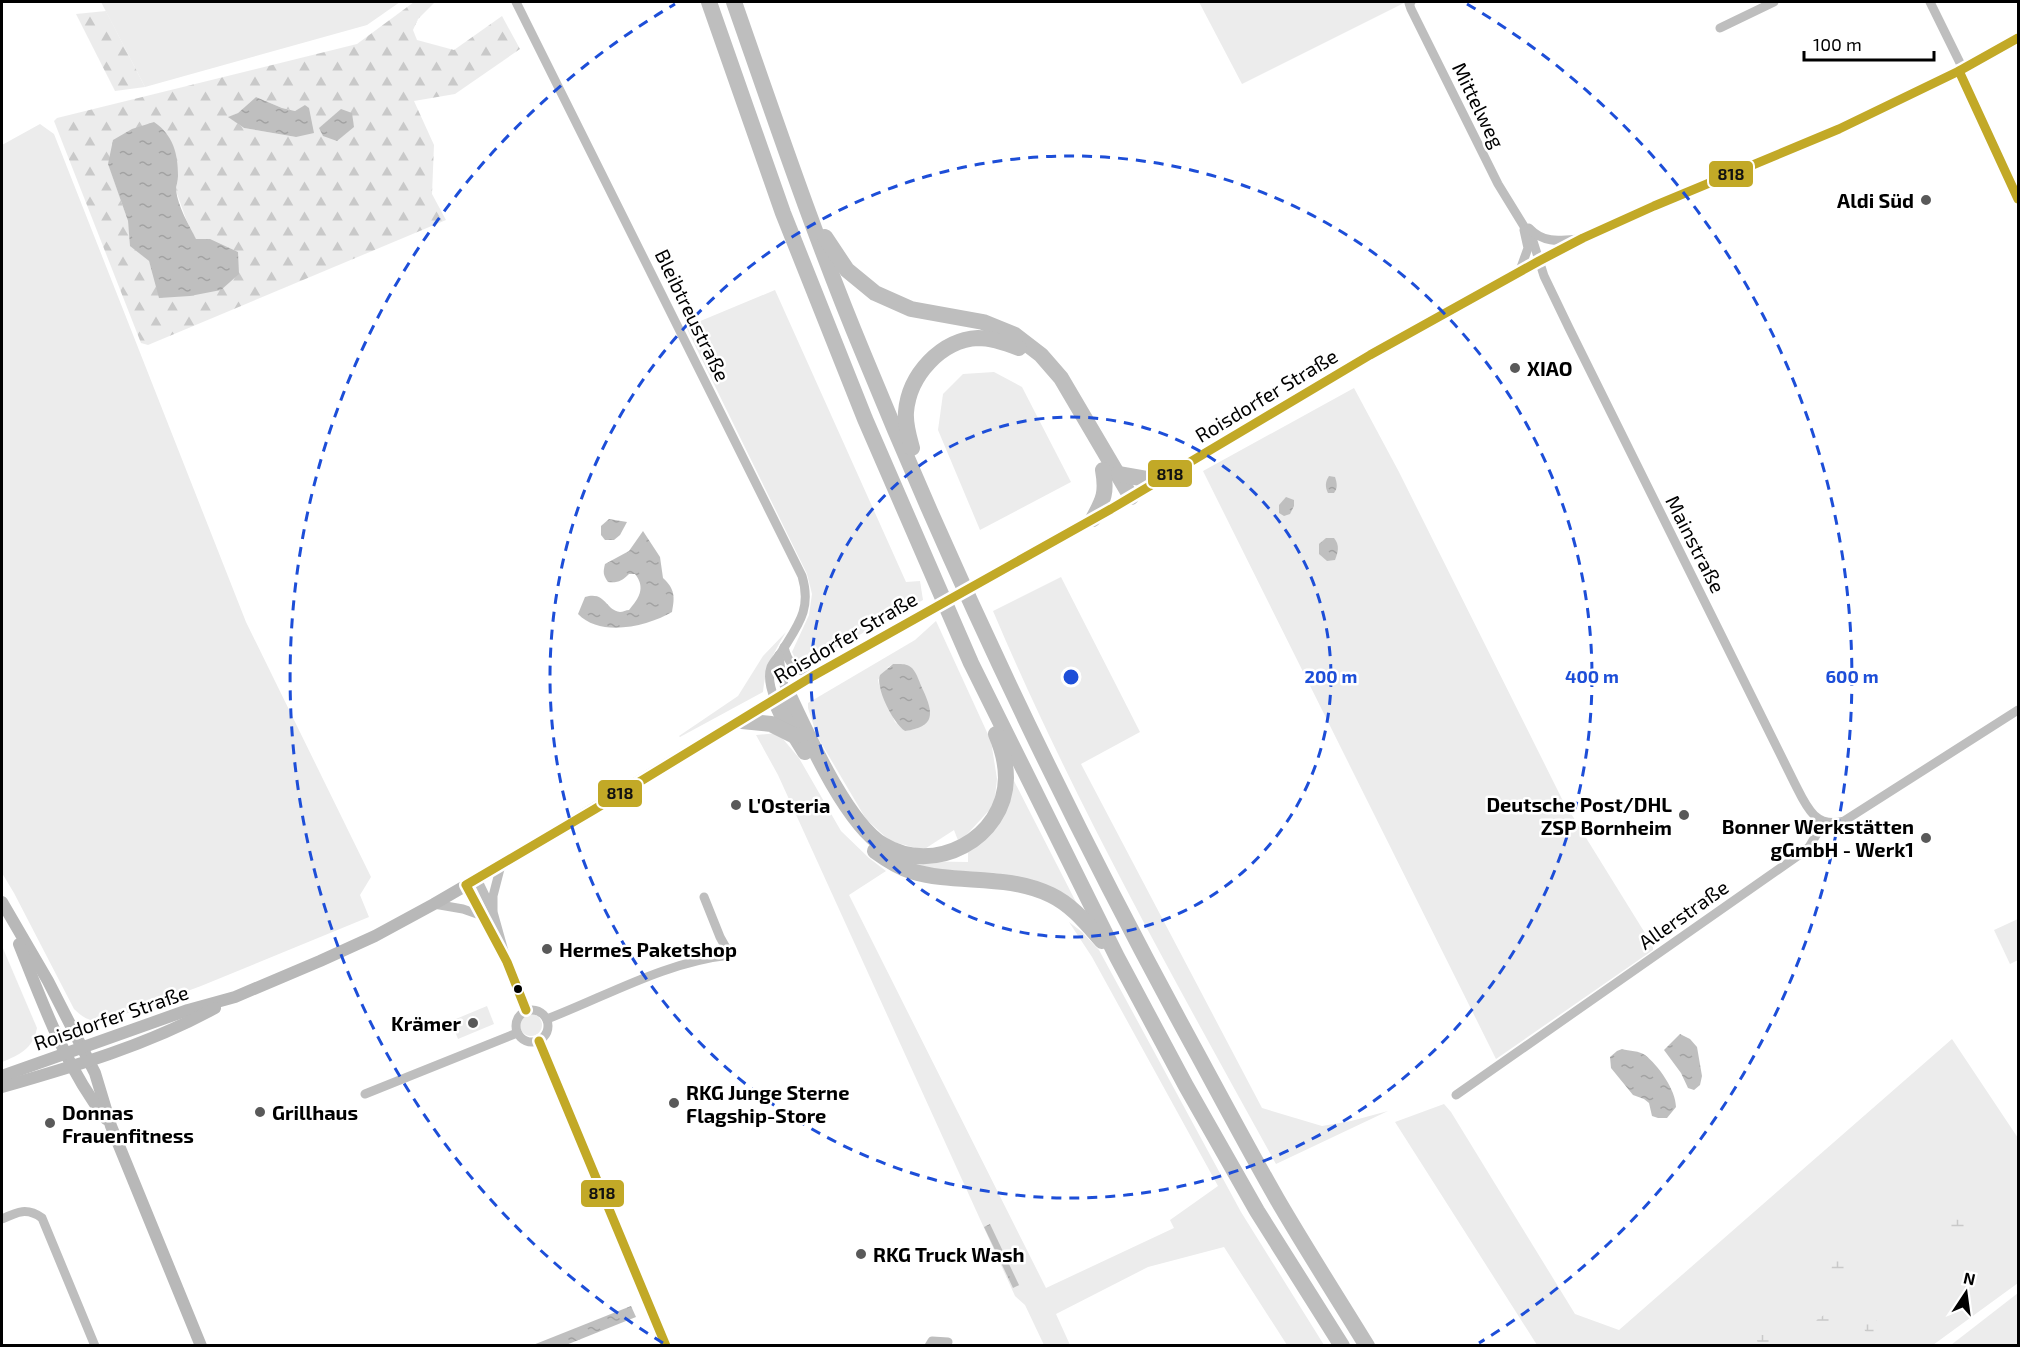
<svg xmlns="http://www.w3.org/2000/svg" width="2020" height="1347" font-family="'Exo 2',sans-serif">
<style>
.green{fill:#ececec;fill-rule:evenodd}
.forest{fill:url(#forest-firs);fill-rule:evenodd}
.wetland{fill:url(#wetland-marsh)}
.water{fill:url(#water-ripples)}
.lines{fill:none;stroke-linecap:round;stroke-linejoin:round}
.street{stroke:#bebebe;stroke-width:9}
.secondary{stroke:#b8b8b8;stroke-width:12}
.highway{stroke:#bebebe;stroke-width:16}
.bus-1-casing{stroke:#fff;stroke-width:14}
.bus-1{stroke:#c2a927;stroke-width:9}
.ring{fill:none;stroke:#1d4ed8;stroke-width:3;stroke-dasharray:10 8}
.poi-dot{fill:#595959;stroke:#fff;stroke-width:2}
.bus-dot{fill:#000;stroke:#fff;stroke-width:2}
.labels{text-anchor:middle;dominant-baseline:central;stroke-width:5;stroke-linejoin:round;paint-order:stroke}
.street-label{font-size:20px;fill:#000;stroke:#fff}
.poi-label{font-size:20px;font-weight:bold;fill:#000;stroke:#fff;text-anchor:start}
.centre{fill:#1d4ed8;stroke:#fff;stroke-width:3}
.ring-label{font-size:18px;text-anchor:middle;font-weight:bold;fill:#1d4ed8;stroke:#fff;stroke-width:5;stroke-linejoin:round;paint-order:stroke}
.line-badge{stroke:#fff;stroke-width:2}
.pale-badge-label{font-size:16px;text-anchor:middle;font-weight:bold;fill:#111}
</style>
<defs>
<pattern id="forest-firs" width="22" height="20" patternUnits="userSpaceOnUse" patternTransform="scale(1.5)"><rect width="22" height="20" fill="#ececec"/><path d="M5 1l3.5 6h-7zM16 11l3.5 6h-7z" fill="#c9c9c9"/></pattern>
<pattern id="wetland-marsh" width="20" height="14" patternUnits="userSpaceOnUse" patternTransform="scale(1.5)"><rect width="20" height="14" fill="#ececec"/><path d="M1 5h8M5 5V1M11 12h8M15 12V8" fill="none" stroke="#c9c9c9"/></pattern>
<pattern id="water-ripples" width="26" height="14" patternUnits="userSpaceOnUse" patternTransform="scale(1.5)"><rect width="26" height="14" fill="#bfbfbf"/><path d="M2 4q2-2 4 0t4 0M15 11q2-2 4 0t4 0" fill="none" stroke="#a2a2a2"/></pattern>
</defs>
<rect width="100%" height="100%" fill="#fff"/>
<g class="green">
<path d="M101 2H400L367 25 145 87Z"/>
<path d="M1199 2H1404V3L1242 84Z"/>
<path d="M40 124 54 134 246 622 371 877 360 895 369 917 201 986 109 1020C93 1023 85 1020 74 1009L14 893 2 873V145Z"/>
<path d="M775 290 906 582 920 581 923 600 810 662H797L792 652 809 615 812 594 807 574 686 327Z"/>
<path d="M994 372 1022 387 1071 482 980 530 938 430 943 394 963 374Z"/>
<path d="M1354 388 1399 472 1562 799 1653 946V950L1496 1059 1203 471Z"/>
<path d="M1061 577 1140 732 1081 764 1262 1108 1322 1126 1351 1121 1388 1111 1276 1164C1176 983 1074 802 993 611Z"/>
<path d="M936 621 991 741 997 779 994 805 959 843 954 830 923 850 890 841 866 819 817 736 808 708V703L915 640ZM893 664H900L924 725 915 729 905 731 895 722 879 685 878 680 888 667Z"/>
<path d="M786 632C774 652 765 668 763 692L680 737 679 736 738 696 763 656Z"/>
<path d="M778 733 799 758 841 831 869 858 886 871 849 895 1046 1288 1174 1228 1170 1220 1218 1186 1092 957 1069 922 1082 932 1099 950 1241 1212 1324 1345H1287L1224 1247 1148 1267 1056 1314 1070 1345H1044L1025 1305 1015 1296 778 775 756 735Z"/>
<path d="M1011 775 1079 908 1043 884 996 873 952 871 925 868 904 861 968 862V850Z"/>
<path d="M2018 919V960L2010 964 1994 930Z"/>
<path d="M2 946 37 1028C33 1049 19 1055 2 1062Z"/>
<path d="M487 1006 494 1024 458 1039 451 1021Z"/>
<circle cx="531" cy="1025" r="11"/>
<path d="M1952 1039 2018 1138V1283L1933 1345H1537L1395 1122 1444 1104 1451 1112 1575 1314 1619 1330Z"/>
<path d="M2018 1293V1345H1951Z"/>
</g>
<g class="forest">
<path d="M414 2H435L418 19 413 30 417 40 454 50 502 16 520 49 455 94 414 101 434 145 432 194 446 220 148 345 141 343 54 121 57 118 357 44ZM256 97 282 108 295 111 306 105 296 137 244 128 229 117 238 113ZM108 163 178 176 176 191 186 219 196 240 210 239 153 273 149 261 131 246 128 221Z"/>
<path d="M106 11 145 87 115 91 76 14Z"/>
</g>
<g class="wetland">
<path d="M1955 1219 1960 1220 1967 1228 1966 1234C1959 1238 1955 1235 1950 1229L1949 1223Z"/>
<path d="M1838 1257 1845 1258C1850 1264 1847 1268 1843 1274L1836 1276 1831 1271 1832 1265Z"/>
<path d="M1824 1315 1829 1317C1833 1327 1825 1333 1816 1332L1812 1326 1815 1321Z"/>
<path d="M1865 1315C1874 1314 1876 1319 1879 1326L1877 1332 1870 1334 1865 1331 1862 1321Z"/>
<path d="M1764 1331 1769 1333 1774 1342 1773 1345H1760L1757 1341V1334Z"/>
</g>
<g class="water">
<path d="M256 97 282 108 295 111 305 105 309 108 314 133 296 137 244 128 228 117 238 113Z"/>
<path d="M341 109 352 113 354 127 337 141 323 136 319 128Z"/>
<path d="M154 122C173 135 178 153 178 176 178 181 176 186 176 190 178 207 189 225 196 239H210L238 252 239 274 221 290 190 296 159 298 149 261 130 246 128 221 108 164 113 140 132 129Z"/>
<path d="M1329 476 1335 477C1337 483 1338 488 1334 493H1328C1325 487 1325 482 1329 476Z"/>
<path d="M1286 497 1294 500V506L1290 514 1284 516 1279 513V505Z"/>
<path d="M609 519 627 522 620 535 614 540H605L601 535V526Z"/>
<path d="M643 531 660 557 663 578C675 589 675 597 672 612 648 626 601 638 578 614L585 597C606 591 605 610 620 612 623 612 626 610 629 610 639 598 646 588 635 574H629C622 581 618 583 608 582 603 575 603 572 605 564L629 551Z"/>
<path d="M1326 538H1334C1340 545 1338 552 1335 560L1327 561 1319 554V544Z"/>
<path d="M893 664C900 664 907 663 912 668 917 673 920 684 923 690 934 714 935 727 905 731 893 723 875 687 880 675Z"/>
<path d="M1680 1034 1690 1039 1697 1047 1702 1076 1700 1085 1694 1090 1688 1088 1681 1073 1664 1050Z"/>
<path d="M1622 1049C1629 1051 1640 1051 1645 1055 1658 1065 1676 1090 1676 1107L1667 1118H1658L1652 1116 1649 1103 1644 1099 1633 1095 1611 1068 1610 1057 1617 1051Z"/>
<path d="M990 1224 1019 1285 1013 1288 984 1227Z"/>
<path d="M631 1306 636 1317 566 1345H533Z"/>
</g>
<g class="lines">
<g class="street">
<path d="M516 2 802 576C812 609 798 625 782 651 779 656 773 662 771 667 767 678 771 690 775 700"/>
<path d="M1411 2 1409 3 1411 9 1498 184 1533 241 1544 276 1569 328 1795 784C1806 806 1815 829 1844 821L2018 710"/>
<path d="M1930 2 1963 69"/>
<path d="M1720 28 1774 2"/>
<path d="M1959 71 2018 199"/>
<path d="M1529 228C1543 243 1558 241 1577 239"/>
<path d="M1519 273 1528 248 1524 230"/>
<path d="M784 647C789 667 796 668 813 676"/>
<path d="M779 655 782 680 787 692"/>
<path d="M477 879 493 912 507 962 526 1010"/>
<path d="M466 885 500 949"/>
<path d="M434 904 463 909 480 915"/>
<path d="M493 910V896L501 865"/>
<circle cx="532" cy="1026" r="16"/>
<path d="M547 1019C607 996 665 962 730 955L720 937 704 897"/>
<path d="M539 1041 666 1346"/>
<path d="M365 1094 517 1033"/>
<path d="M1456 1095 1799 855 1809 847 1824 822"/>
<path d="M2 1219C17 1212 27 1207 42 1218L95 1346"/>
<path d="M929 1346 932 1341 948 1342"/>
</g>
<g class="secondary">
<path d="M2 902 48 981 95 1073 111 1126 201 1346"/>
<path d="M19 944C43 1004 66 1068 106 1119"/>
<path d="M2 1076 188 1010 235 997 320 961 375 936 434 904 501 865 813 676 1111 509 1370 355 1539 261 1583 238 1654 206 1839 129 1959 71 2018 38"/>
<path d="M2 1087C75 1066 148 1045 215 1008"/>
</g>
<g class="highway">
<path d="M709 2 783 213 865 419 971 663 1117 957 1186 1086 1257 1211 1342 1346"/>
<path d="M734 2C775 119 815 238 863 353 961 593 1073 827 1198 1055 1224 1103 1250 1152 1277 1199 1306 1249 1337 1297 1367 1346"/>
<path d="M825 237 847 270 875 293 911 309 983 322 1015 335 1041 355 1061 378 1131 497"/>
<path d="M912 448C909 437 905 424 906 412 909 375 941 340 978 338 992 338 1006 343 1019 348"/>
<path d="M1118 474 1158 481"/>
<path d="M1093 519C1104 499 1107 492 1103 470"/>
<path d="M787 692C806 732 846 823 883 845 934 876 1005 839 1006 778 1006 763 1002 748 996 734"/>
<path d="M775 700 781 713 805 752"/>
<path d="M742 721 771 724 795 736"/>
<path d="M875 851C886 859 898 867 911 871 957 885 1005 873 1051 895 1072 905 1087 924 1102 941"/>
</g>
<g class="bus-1-casing">
<g id="bus-1">
<path d="M1959 71 2018 199"/>
<path d="M526 1010 507 962 466 885 595 809 813 676 1111 509 1370 355 1539 261 1583 238 1654 206 1839 129 1959 71 2018 38"/>
<path d="M539 1041 666 1346"/>
</g>
</g>
<use href="#bus-1" class="bus-1"/>
</g>
<g class="ring">
<circle cx="1071" cy="677" r="260"/>
<circle cx="1071" cy="677" r="521"/>
<path d="M663 1343A781 781 0 0 1 675 4M1467 4A781 781 0 0 1 1479 1343"/>
</g>
<g class="poi-dot">
<circle cx="1926" cy="200" r="6"/>
<circle cx="1515" cy="368" r="6"/>
<circle cx="736" cy="805" r="6"/>
<circle cx="1684" cy="815" r="6"/>
<circle cx="1926" cy="838" r="6"/>
<circle cx="547" cy="949" r="6"/>
<circle cx="473" cy="1023" r="6"/>
<circle cx="674" cy="1103" r="6"/>
<circle cx="260" cy="1112" r="6"/>
<circle cx="50" cy="1123" r="6"/>
<circle cx="861" cy="1254" r="6"/>
</g>
<circle class="bus-dot" cx="518" cy="989" r="5"/>
<g class="labels">
<g class="street-label">
<text transform="translate(1479 105) rotate(64)">Mittelweg</text>
<text transform="translate(693 315) rotate(64)">Bleibtreustraße</text>
<text transform="translate(1266 395) rotate(-31)">Roisdorfer Straße</text>
<text transform="translate(1696 544) rotate(63)">Mainstraße</text>
<text transform="translate(845 637) rotate(-30)">Roisdorfer Straße</text>
<text transform="translate(1683 914) rotate(-35)">Allerstraße</text>
<text transform="translate(111 1017) rotate(-19)">Roisdorfer Straße</text>
</g>
<g class="poi-label">
<text x="1914" y="200" text-anchor="end">Aldi Süd</text>
<text x="1527" y="368">XIAO</text>
<text x="1672" y="804" text-anchor="end">Deutsche Post/DHL<tspan x="1672" dy="23">ZSP Bornheim</tspan></text>
<text x="748" y="805">L'Osteria</text>
<text x="1914" y="826" text-anchor="end">Bonner Werkstätten<tspan x="1914" dy="23">gGmbH - Werk1</tspan></text>
<text x="559" y="949">Hermes Paketshop</text>
<text x="461" y="1023" text-anchor="end">Krämer</text>
<text x="686" y="1092">RKG Junge Sterne<tspan x="686" dy="23">Flagship-Store</tspan></text>
<text x="62" y="1112">Donnas<tspan x="62" dy="23">Frauenfitness</tspan></text>
<text x="272" y="1112">Grillhaus</text>
<text x="873" y="1254">RKG Truck Wash</text>
</g>
</g>
<circle cx="1071" cy="677" r="9" class="centre"/>
<g class="ring-label">
<text x="1331" y="683">200 m</text>
<text x="1592" y="683">400 m</text>
<text x="1852" y="683">600 m</text>
</g>
<g class="line-badge">
<rect x="1708" y="160" width="46" height="28" rx="6" fill="#c2a927"/>
<rect x="1147" y="459" width="46" height="29" rx="6" fill="#c2a927"/>
<rect x="597" y="779" width="46" height="29" rx="6" fill="#c2a927"/>
<rect x="580" y="1179" width="45" height="29" rx="6" fill="#c2a927"/>
</g>
<g class="pale-badge-label">
<text x="1731" y="180">818</text>
<text x="1170" y="480">818</text>
<text x="620" y="799">818</text>
<text x="602" y="1199">818</text>
</g>
<rect width="2020" height="1347" fill="none" stroke="#000000" stroke-width="6"/>
<g transform="translate(1966 1293) rotate(13)" stroke="#ffffff" stroke-width="4.5" paint-order="stroke">
<path d="M0-4.5L10 22L0 15L-10 22Z" fill="#000000"/>
<text y="-9" font-size="16" font-weight="bold" text-anchor="middle" fill="#000000">N</text>
</g>
<path d="M1804 51v9h130v-9" fill="none" stroke="#000000" stroke-width="3"/>
<text x="1813" y="51" font-size="18" fill="#000000" stroke="#ffffff" stroke-width="4.5" paint-order="stroke">100 m</text>
</svg>
